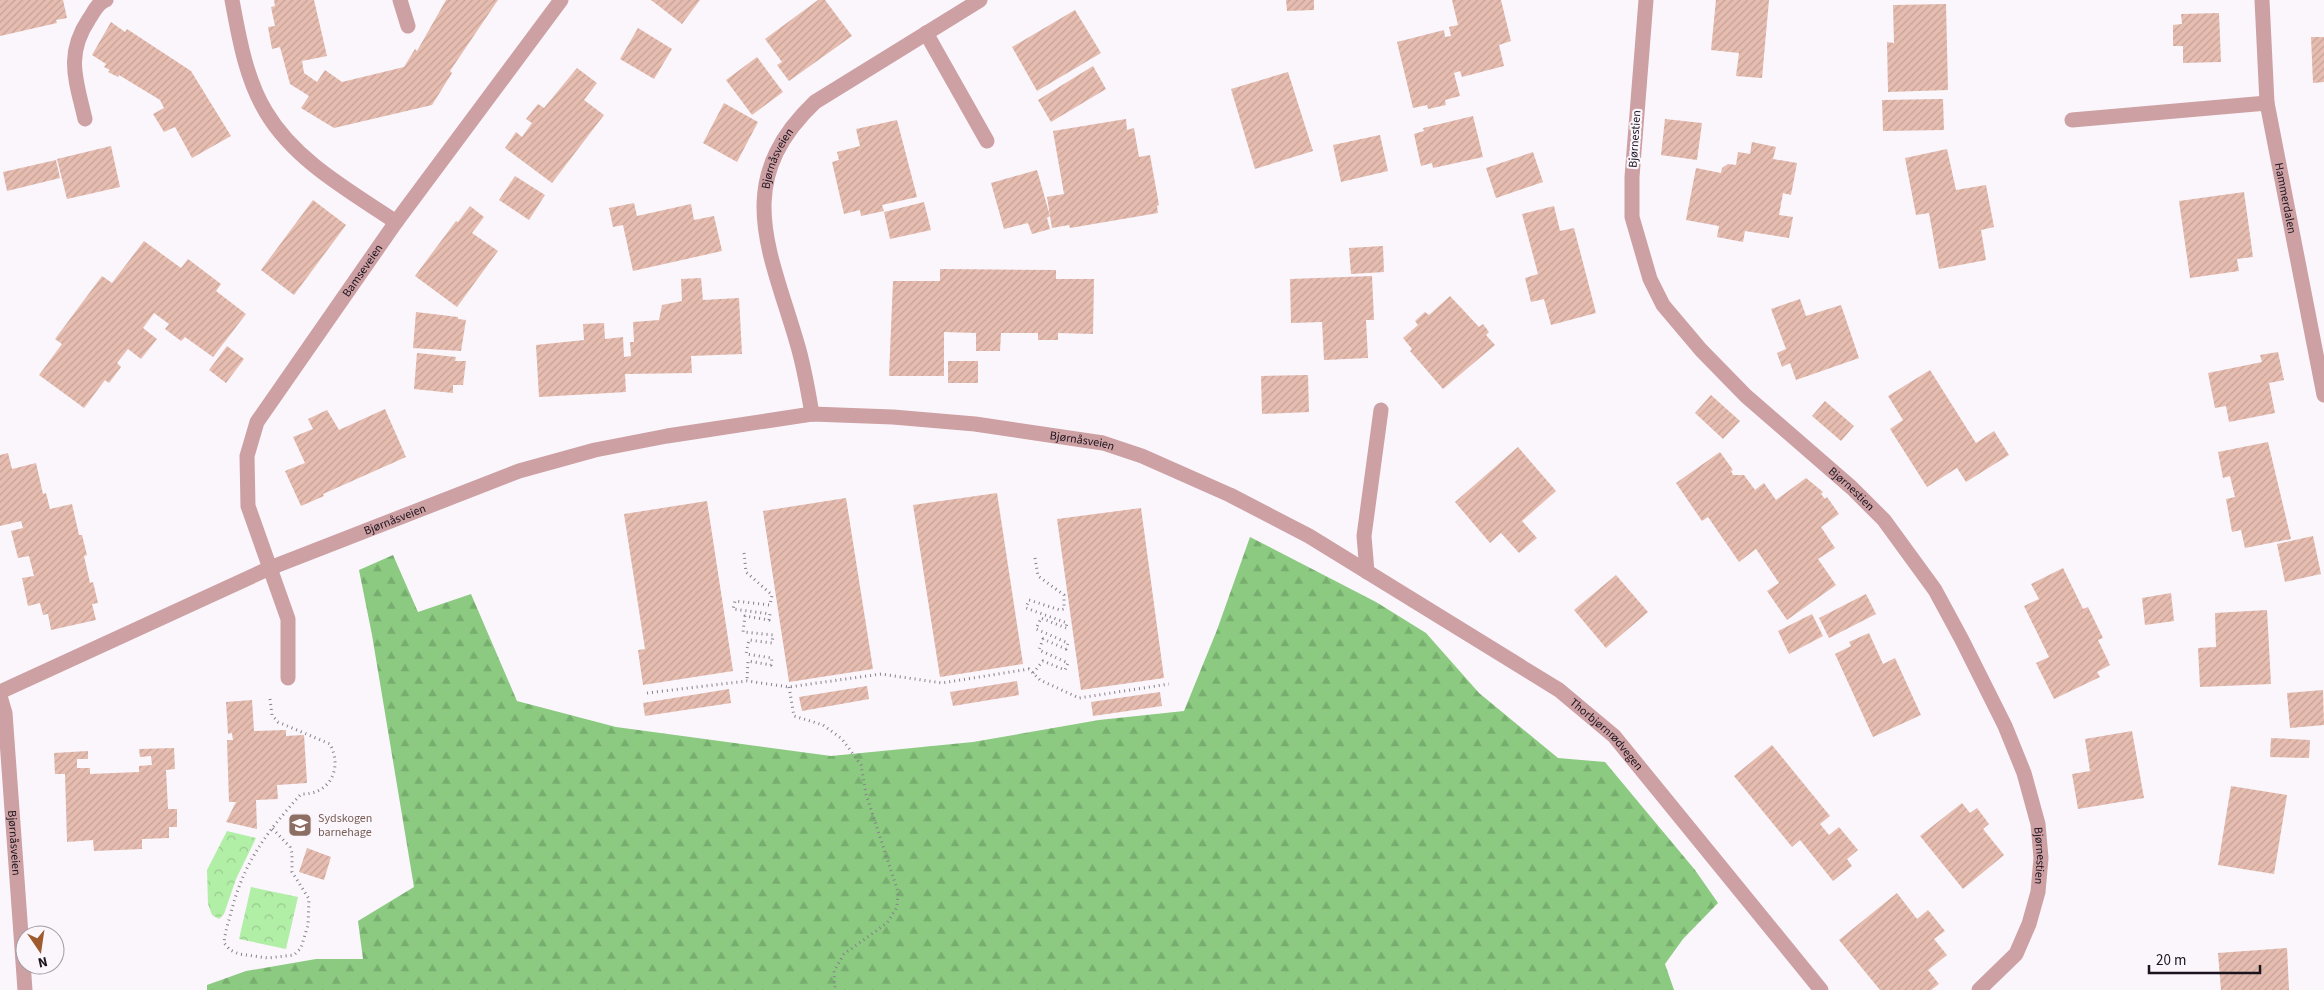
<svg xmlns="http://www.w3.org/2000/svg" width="2324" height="990" font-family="'Source Sans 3',sans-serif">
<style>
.forest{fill:url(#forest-firs)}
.park{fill:url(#park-crowns)}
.building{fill:url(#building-hatch)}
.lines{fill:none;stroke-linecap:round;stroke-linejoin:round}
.path{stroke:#87818a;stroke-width:3;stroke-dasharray:1 4;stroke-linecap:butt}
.minor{stroke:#cda0a3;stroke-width:15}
.labels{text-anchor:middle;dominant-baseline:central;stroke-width:4.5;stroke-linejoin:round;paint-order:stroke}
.street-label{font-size:12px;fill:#1b131e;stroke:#faf6fc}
.education-label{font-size:12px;fill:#785e54;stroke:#faf6fc;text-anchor:start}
</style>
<defs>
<pattern id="forest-firs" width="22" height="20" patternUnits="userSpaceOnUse" patternTransform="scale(1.25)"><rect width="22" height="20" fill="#8bca80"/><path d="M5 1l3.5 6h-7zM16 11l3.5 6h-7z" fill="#77ad6e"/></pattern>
<pattern id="park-crowns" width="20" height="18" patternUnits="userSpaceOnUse" patternTransform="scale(1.25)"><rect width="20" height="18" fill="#b1eea6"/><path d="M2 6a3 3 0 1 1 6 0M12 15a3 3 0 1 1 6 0" fill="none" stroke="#98cb8e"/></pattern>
<pattern id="building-hatch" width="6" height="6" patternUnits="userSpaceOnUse" patternTransform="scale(1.25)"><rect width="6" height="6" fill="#e6bdb0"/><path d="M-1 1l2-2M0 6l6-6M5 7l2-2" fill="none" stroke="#c5a297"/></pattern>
</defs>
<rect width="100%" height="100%" fill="#faf6fc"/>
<path class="forest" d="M1250 537 1376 602 1426 633 1479 693 1558 758 1605 762 1695 870 1718 903 1683 939 1665 964 1674 990H207V985L246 971 316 959H363L358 921 414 887 372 635 359 570 393 555 418 612 471 594 517 701 616 727 831 756 973 742 1099 720 1184 711 1217 630Z"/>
<g class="park">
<path d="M227 831 256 838 236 879 224 914 219 919 212 915 208 904 207 870Z"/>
<path d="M251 887 298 897 286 949 239 939Z"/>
</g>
<g class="building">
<path d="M0 0H63L67 18 56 20 57 23 0 36Z"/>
<path d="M274 0H314L327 56 302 61 304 73 317 82 325 70 342 82 404 67 415 49 417 51 446 0H498L450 71 452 73 432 105 334 128 301 108 309 96 290 84 280 47 272 49 268 27 275 26 271 7 275 6Z"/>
<path d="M651 0H700L682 24Z"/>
<path d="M818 0H825L852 36 789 81 777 65 782 62 765 39Z"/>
<path d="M1286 0H1314V10L1287 11Z"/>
<path d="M1452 0H1501L1511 41 1499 45 1504 66 1462 77 1460 71 1454 73 1460 96 1445 100 1446 105 1428 109 1427 105 1413 108 1397 42 1444 30 1445 37 1451 36 1449 27 1458 25Z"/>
<path d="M1716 0H1769L1762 78 1736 76 1739 53 1711 50Z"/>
<path d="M1946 4 1948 90 1888 92 1887 42 1894 43 1893 5Z"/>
<path d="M1075 10 1101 53 1037 91 1012 47Z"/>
<path d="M2219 13 2221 62 2183 63V46H2173V25L2182 24 2181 14Z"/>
<path d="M111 22 125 32 127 29 191 71 231 136 192 158 175 127 164 132 153 114 164 108 160 100 119 75 118 77 108 72 110 70 104 67 106 64 92 55Z"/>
<path d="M638 28 672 49 654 79 620 59Z"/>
<path d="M2311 37H2324V82L2313 83Z"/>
<path d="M757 57 783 92 752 115 726 80Z"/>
<path d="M1093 66 1106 89 1051 122 1038 100Z"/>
<path d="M577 68 597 83 584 100 604 115 552 183 505 148 516 132 522 137 532 123 526 119 538 104 544 108Z"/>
<path d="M1288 72 1313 151 1255 169 1231 89Z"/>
<path d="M1943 99 1944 130 1883 131 1882 100Z"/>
<path d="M724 103 758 122 737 162 703 143Z"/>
<path d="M1473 116 1483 157 1433 168 1432 163 1421 166 1414 134 1424 131 1423 128Z"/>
<path d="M1126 119 1127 130 1134 128 1139 157 1150 155 1159 205 1157 206 1158 213 1070 228 1069 225 1052 228 1047 197 1064 194 1053 131Z"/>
<path d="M1665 119 1702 123 1697 160 1661 155Z"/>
<path d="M897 120 917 197 882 205 884 211 861 216 860 210 844 214 832 162 839 160 837 152 860 146 856 129Z"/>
<path d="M1380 135 1388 171 1341 182 1333 145Z"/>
<path d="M1752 142 1776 147 1773 159 1797 163 1791 195 1783 193 1779 215 1793 217 1789 238 1745 231 1743 242 1717 237 1719 226 1686 220 1696 168 1721 173 1722 168 1728 164 1736 165 1738 152 1750 154Z"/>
<path d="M111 146 120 187 67 199 57 159Z"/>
<path d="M1947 149 1956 190 1986 185 1994 227 1981 230 1986 260 1939 269 1929 213 1916 215 1905 158Z"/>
<path d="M1533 152 1543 182 1496 198 1486 168Z"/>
<path d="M56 160 60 178 7 191 3 172Z"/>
<path d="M1037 170 1050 216 1047 218 1050 229 1032 234 1028 223 1004 229 991 183Z"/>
<path d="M515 176 545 195 529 220 499 200Z"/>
<path d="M2244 192 2253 257 2237 259 2239 271 2190 278 2179 201Z"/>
<path d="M313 200 346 225 294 295 261 270Z"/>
<path d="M924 202 931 230 890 239 884 212Z"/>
<path d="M634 203 637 216 691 204 694 220 714 216 722 251 633 271 623 225 613 227 609 208Z"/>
<path d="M470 206 484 217 472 233 498 251 457 307 415 276 456 221 458 222Z"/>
<path d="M1554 206 1560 231 1574 228 1596 313 1551 325 1544 299 1531 302 1525 278 1538 274 1522 214Z"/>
<path d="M144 241 181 268 188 259 221 284 216 291 246 314 213 357 185 337 181 341 165 329 169 324 154 313 143 328 157 339 141 359 128 349 117 363 121 367 109 383 105 380 84 408 39 375 62 344 55 339 102 276 112 283Z"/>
<path d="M1383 246 1384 272 1351 274 1349 248Z"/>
<path d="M940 269 1056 270V279H1094L1093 334 1058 333V340H1038V333H1001L1000 351H976V333L944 332V376H889L893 281H940Z"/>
<path d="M1372 276 1374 320H1366L1368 358 1324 360 1322 322 1291 323 1290 279Z"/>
<path d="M701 278 703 300 739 298 742 354 691 356 692 373 625 374 626 392 539 397 536 345 584 340 583 324 604 323 605 339 623 337 624 357 631 356 630 342H634L633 322 659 320 662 305 682 301 681 279Z"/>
<path d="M1450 296 1479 327 1483 324 1489 332 1486 335 1495 345 1443 389 1410 351 1412 349 1403 338 1418 325 1415 321 1425 312 1429 315Z"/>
<path d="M1800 299 1806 316 1841 305 1859 358 1796 380 1790 363 1782 367 1777 353 1786 349 1771 309Z"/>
<path d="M416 312 458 317V319L466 320 461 351 413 348Z"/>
<path d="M227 346 244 359 226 383 209 370Z"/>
<path d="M2278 352 2284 380 2269 383 2275 413 2229 422 2226 406 2215 408 2208 373 2262 362 2260 355Z"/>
<path d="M417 353 456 357 455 361H466L463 385H453V393L414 389Z"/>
<rect x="948" y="361" width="30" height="22"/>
<path d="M1930 370 1976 443 1994 431 2009 455 1966 482 1957 468 1927 487 1890 429 1903 420 1888 396Z"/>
<path d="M1308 375 1309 412 1262 414 1261 376Z"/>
<path d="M1711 395 1740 421 1723 439 1695 413Z"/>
<path d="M1825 401 1854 426 1841 441 1812 416Z"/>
<path d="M385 409 406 457 323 494 324 496 301 506 285 471 305 463 293 437 313 429 308 419 327 410 339 430Z"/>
<path d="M2268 442 2291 539 2245 548 2241 530 2232 532 2226 499 2235 497 2230 476 2223 478 2218 452Z"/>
<path d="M1518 447 1556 491 1522 521 1537 538 1519 553 1501 533 1490 543 1455 502Z"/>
<path d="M1720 452 1733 470 1731 471 1733 475H1744L1755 490 1764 483 1776 500 1806 478 1823 492 1821 494 1825 499 1827 497 1839 514 1821 527 1835 548 1818 559 1836 585 1787 620 1767 591 1779 583 1756 549 1739 562 1708 517 1702 521 1676 483Z"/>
<path d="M8 453 12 469 36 463 43 494 46 493 50 509 72 504 79 535H82L87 555 84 556 90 583 93 582 98 603 92 604 96 620 51 630 48 614 43 615 40 603 28 606 22 578 34 576 29 556 18 558 11 531 23 528 21 521 0 526V455Z"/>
<path d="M997 493 1023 664 940 677 913 505Z"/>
<path d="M846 498 873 669 789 682 763 511Z"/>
<path d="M707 501 733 671 643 685 638 650 645 649 624 514Z"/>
<path d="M1141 508 1164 678 1081 690 1057 519Z"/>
<path d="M2313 536 2321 574 2285 582 2277 544Z"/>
<path d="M2063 568 2083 609 2088 607 2103 638 2098 640 2110 665 2097 672 2100 677 2054 699 2036 663 2049 657 2024 606 2039 599 2031 584Z"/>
<path d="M1616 575 1648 612 1606 648 1574 610Z"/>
<path d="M2171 593 2174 621 2145 625 2142 598Z"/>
<path d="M1866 594 1876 614 1829 638 1819 618Z"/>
<path d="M2267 610 2271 684 2200 687 2198 648 2216 647 2215 613Z"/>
<path d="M1812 614 1823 636 1789 654 1778 631Z"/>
<path d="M1869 633 1883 664 1895 658 1921 715 1873 737 1835 654 1851 646 1849 642Z"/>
<path d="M1017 681 1019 695 953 706 950 692Z"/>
<path d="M867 686 869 699 802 711 799 697Z"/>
<path d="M729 689 731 703 645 716 643 703Z"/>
<path d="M2323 690 2324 725 2290 728 2287 693Z"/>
<path d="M1160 692 1162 706 1093 716 1091 702Z"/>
<path d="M252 700 254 731 286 730V736L304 735 307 783 277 785 278 799 256 800 257 829 226 822 236 802H229L227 740H233L232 733 228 734 226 702Z"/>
<path d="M2132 731 2144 798 2078 809 2072 774 2090 771 2085 739Z"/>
<path d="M2271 738 2310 740 2309 758 2270 757Z"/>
<path d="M1772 745 1830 816 1820 824 1829 835 1839 827 1858 850 1847 859 1852 866 1833 881 1800 840 1792 847 1734 776Z"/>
<path d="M174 748 175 769 166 770 168 809H177V827H169V838L142 839V849L94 851 93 840 67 842 65 774H55L54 753 88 751V759H77V768H90V774L139 772V766L152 765 151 756 140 757 139 749Z"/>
<path d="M2231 786 2287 795 2274 874 2218 865Z"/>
<path d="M1962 803 1970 813 1977 808 1989 824 1983 829 2004 855 1963 889 1920 836Z"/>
<path d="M307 848 331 857 324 880 299 872Z"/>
<path d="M1897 893 1917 919 1928 910 1945 931 1934 939 1947 955 1928 970 1939 984 1931 990H1880L1839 940Z"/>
<path d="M2287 948 2289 990H2221L2218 953Z"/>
</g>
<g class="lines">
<g class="path">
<path d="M744 553 746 572 772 595 770 605 735 601 733 609 770 614 769 620 745 616 743 632 773 635 772 643 749 640 746 654 772 658 771 665 748 661 747 681"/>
<path d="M1035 558 1038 576 1064 595V609L1060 610 1029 600 1026 608 1067 623 1066 628"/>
<path d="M1033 673 1043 661 1065 670 1068 663 1039 650 1043 639 1066 649 1068 643 1036 629 1041 618 1066 628"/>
<path d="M789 687 794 716 823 725 842 739 861 765 866 794 898 892 897 907 887 923 844 954 834 971 835 990"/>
<path d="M647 693 747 681 789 687 881 674 942 683 1029 669 1040 680 1079 698 1169 684"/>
<path d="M270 699 272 715 278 722 330 744C343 768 330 795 301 794 268 831 245 860 232 909 229 920 225 932 224 943L230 950 239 954 268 958 294 955 301 948 308 925 309 899 292 872V853L290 847 271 827"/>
</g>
<g class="minor">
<path d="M232 0C239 38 246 79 266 112 295 161 350 191 396 222"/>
<path d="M400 0 408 26"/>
<path id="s1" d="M1646 0 1632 177V217L1650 279 1663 305 1701 350 1746 396 1852 488 1884 520 1935 590 1962 640 2005 726 2024 773 2038 824 2041 858 2038 892 2029 924 2016 954 1979 990"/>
<path id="s2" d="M2262 0 2267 103 2324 395"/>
<path d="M926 33 987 141"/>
<path d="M85 119C76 80 65 55 89 19 94 12 97 3 106 0"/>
<path d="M2072 120 2267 103"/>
<path id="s3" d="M812 414C808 390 804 366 797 343 770 250 731 182 815 102L980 0"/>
<path d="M1367 572 1364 536 1381 410"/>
<path id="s4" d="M288 678V619L248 506 247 456 257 422 396 222 561 0"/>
<path id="s5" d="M0 692 270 568 519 471 595 450 667 436 812 414 893 417 975 424 1103 443 1142 456 1230 495 1309 536 1559 690 1614 736 1821 990"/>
<path id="s6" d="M0 696 5 713 25 990"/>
</g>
</g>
<defs>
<g id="school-square" transform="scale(1.25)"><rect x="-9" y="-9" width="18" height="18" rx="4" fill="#8d6e63" stroke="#faf6fc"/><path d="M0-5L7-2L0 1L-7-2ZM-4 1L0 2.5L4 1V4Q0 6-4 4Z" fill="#fff"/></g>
</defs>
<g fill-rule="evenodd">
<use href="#school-square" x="300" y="825"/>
</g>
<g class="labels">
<g class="street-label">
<text transform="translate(1635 139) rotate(-86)">Bjørnestien</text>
<text stroke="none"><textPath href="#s3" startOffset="264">Bjørnåsveien</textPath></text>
<text stroke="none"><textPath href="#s2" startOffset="200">Hammerdalen</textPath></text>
<text stroke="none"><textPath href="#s4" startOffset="449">Bamseveien</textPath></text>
<text stroke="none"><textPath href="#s5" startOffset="1135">Bjørnåsveien</textPath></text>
<text stroke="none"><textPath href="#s1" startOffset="575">Bjørnestien</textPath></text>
<text stroke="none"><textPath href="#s5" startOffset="431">Bjørnåsveien</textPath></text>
<text stroke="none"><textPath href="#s5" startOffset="1741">Thorbjørnrødvegen</textPath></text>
<text stroke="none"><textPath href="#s6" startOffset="148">Bjørnåsveien</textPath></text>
<text stroke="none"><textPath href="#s1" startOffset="995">Bjørnestien</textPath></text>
</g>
<g class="education-label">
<text x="318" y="818">Sydskogen<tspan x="318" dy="14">barnehage</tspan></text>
</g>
</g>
<g transform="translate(40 950) rotate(167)"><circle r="24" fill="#faf6fc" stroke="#a19ba3"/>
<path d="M0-4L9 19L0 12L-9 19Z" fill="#9f5a2e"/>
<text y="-8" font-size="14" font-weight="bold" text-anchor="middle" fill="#1b131e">N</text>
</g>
<path d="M2149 965v8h111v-8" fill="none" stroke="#1b131e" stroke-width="2.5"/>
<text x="2156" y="965" font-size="15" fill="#1b131e" stroke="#faf6fc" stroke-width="4" paint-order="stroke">20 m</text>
</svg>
